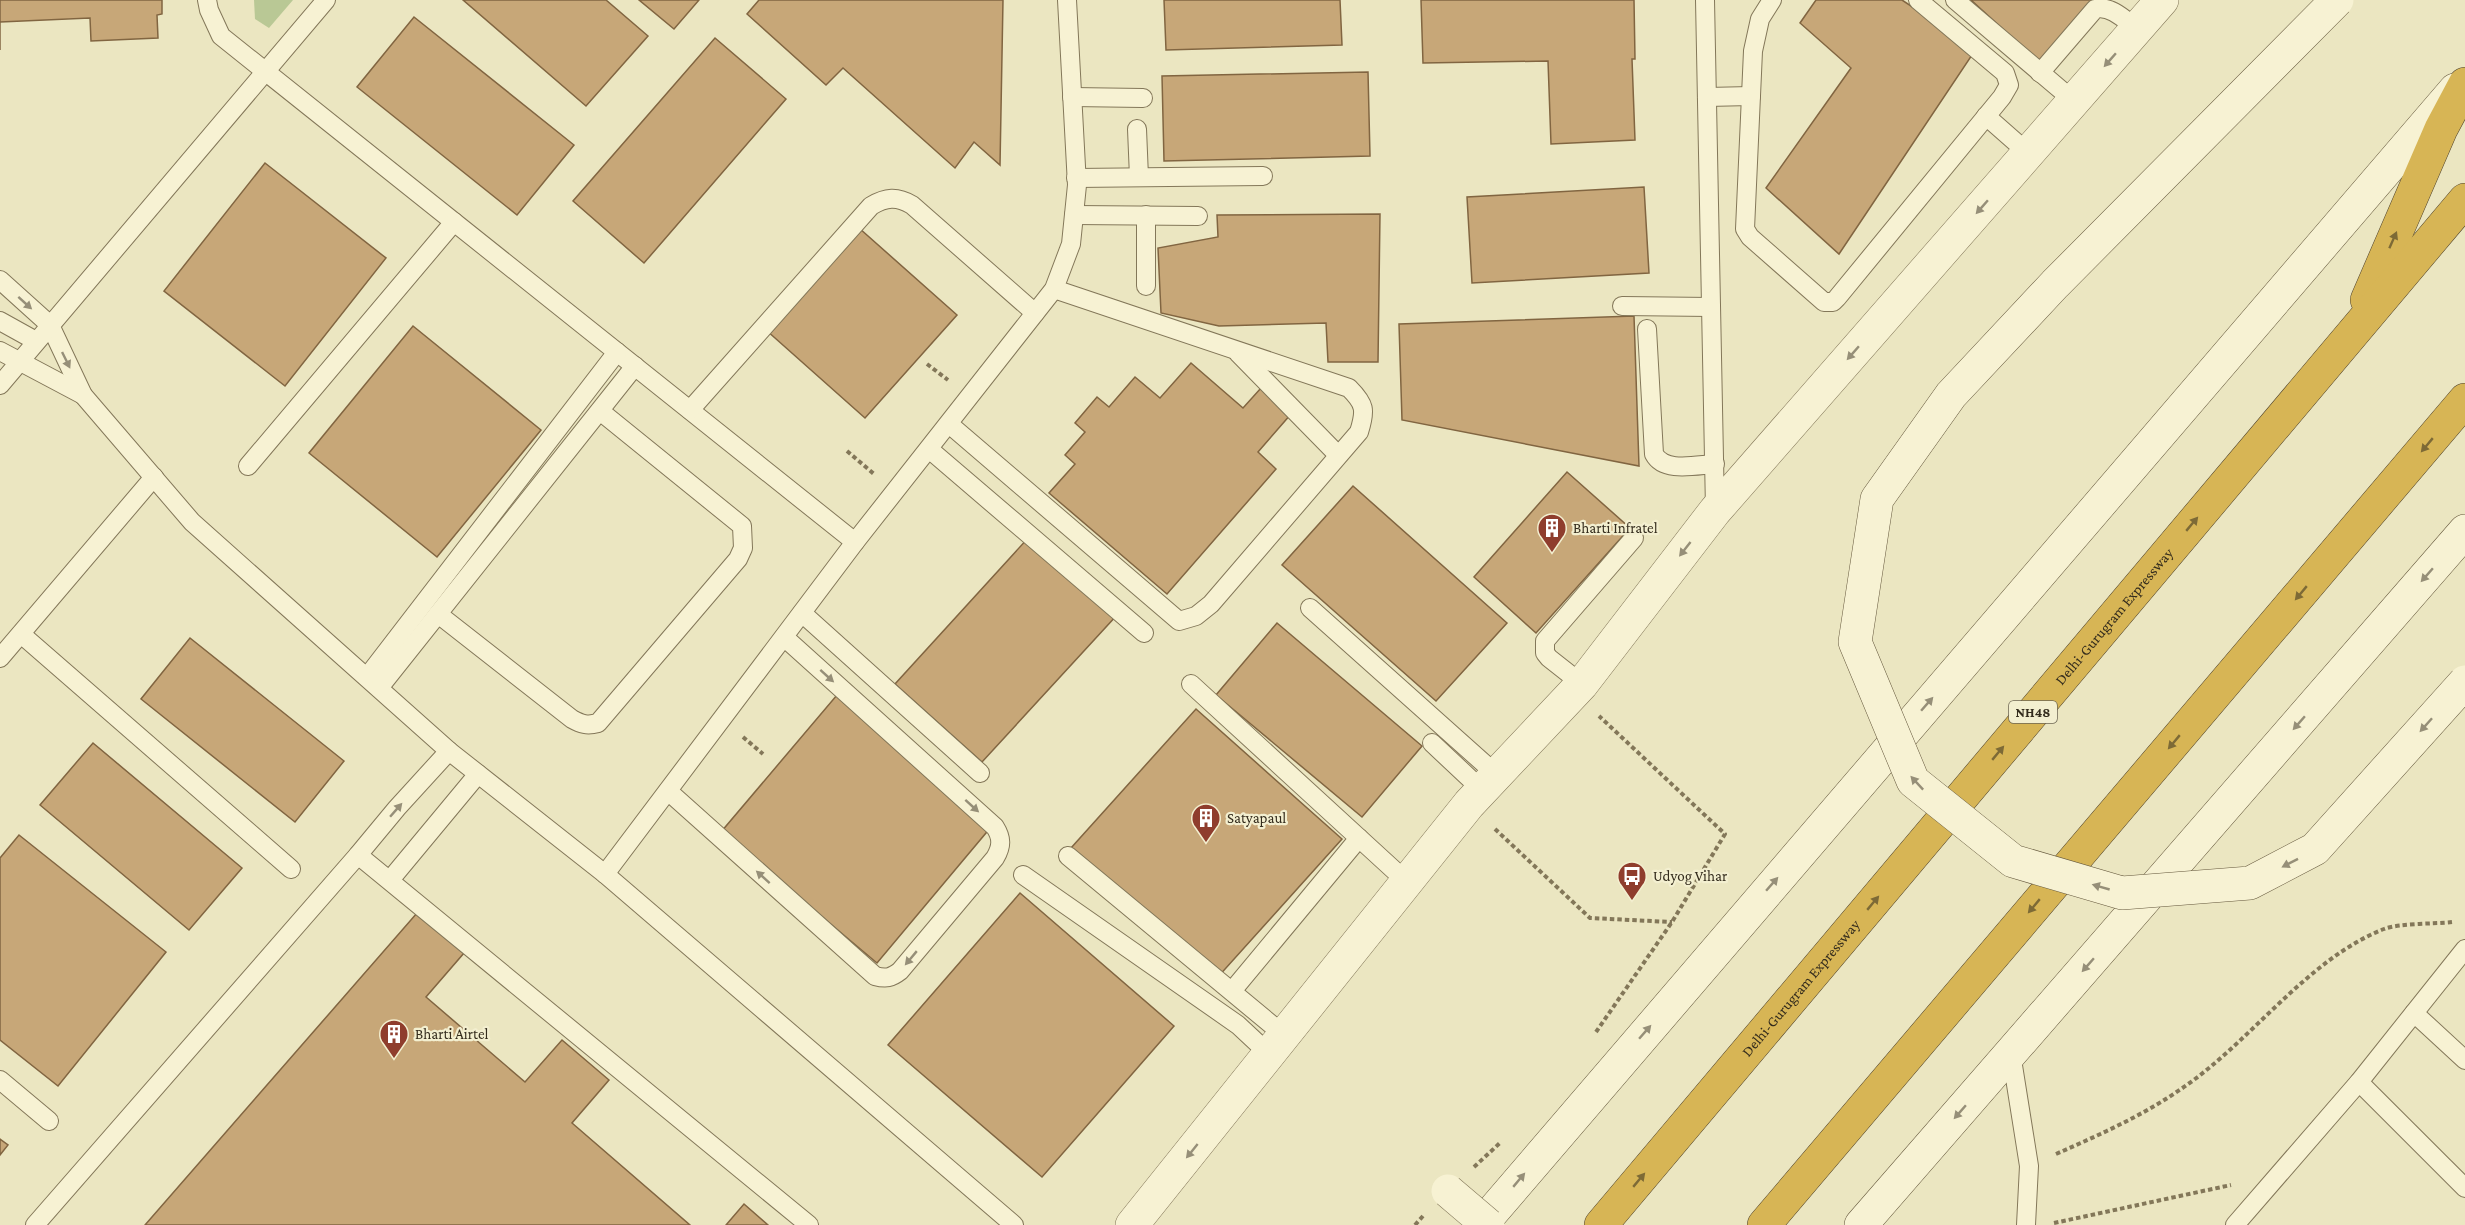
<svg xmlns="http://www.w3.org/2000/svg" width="2465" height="1225" font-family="'Crimson Pro',serif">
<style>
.green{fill:#b9c895}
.building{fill:#c7a778;stroke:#816541;stroke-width:1.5}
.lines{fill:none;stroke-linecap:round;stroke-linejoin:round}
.lane-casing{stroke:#837759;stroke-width:20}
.street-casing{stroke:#837759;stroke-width:34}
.secondary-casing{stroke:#65583d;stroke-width:34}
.highway-casing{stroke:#51442e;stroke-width:34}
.path{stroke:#837759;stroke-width:4;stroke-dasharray:4.5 3;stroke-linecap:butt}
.lane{stroke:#f7f2d3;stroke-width:18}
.street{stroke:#f7f2d3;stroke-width:33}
.secondary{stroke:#f7f2d3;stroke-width:33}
.highway{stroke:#d7b555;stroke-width:33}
.street-bridge-casing{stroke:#837759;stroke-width:34;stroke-linecap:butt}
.secondary-bridge-casing{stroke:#65583d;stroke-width:34;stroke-linecap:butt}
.street-bridge{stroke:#f7f2d3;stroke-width:33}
.secondary-bridge{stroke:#f7f2d3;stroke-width:33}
.oneway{fill:#968f78}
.oneway2{fill:#7d6a36}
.labels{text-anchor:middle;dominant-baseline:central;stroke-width:4.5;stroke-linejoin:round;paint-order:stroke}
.shield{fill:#f3efd0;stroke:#6d6653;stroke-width:1.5}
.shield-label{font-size:14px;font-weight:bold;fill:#342c1d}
.poi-label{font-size:15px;fill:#342c1d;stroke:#f3efd0;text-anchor:start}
.street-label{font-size:15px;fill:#342c1d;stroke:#f3efd0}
</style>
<rect width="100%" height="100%" fill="#ebe6c1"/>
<path class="green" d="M254 0H293L269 28 255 19Z"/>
<g class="building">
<path d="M0 0H162V14L157 15 158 38 91 41 90 18 0 22V50Z"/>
<path d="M463 0H606L648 36 586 106Z"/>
<path d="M639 0H699L674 29Z"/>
<path d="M759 0H1003L1000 165 974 142 955 168 843 68 826 85 747 14Z"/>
<path d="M1164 0H1340L1342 45 1166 50Z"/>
<path d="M1421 0H1634L1635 59H1632L1635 140 1551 144 1548 61 1423 63Z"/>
<path d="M1816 0H1902L1976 49 1839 254 1766 188 1851 68 1800 23Z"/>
<path d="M1971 0H2097L2040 63Z"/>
<path d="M414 17 574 145 517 215 357 87Z"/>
<path d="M715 38 786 99 644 263 573 201Z"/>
<path d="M1368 72 1370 156 1164 161 1162 76Z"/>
<path d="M265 163 386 258 285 386 164 291Z"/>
<path d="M1644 187 1649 273 1472 283 1467 197Z"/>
<path d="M1380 214 1378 362H1328L1326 323 1219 326 1161 313 1158 248 1218 237 1217 215Z"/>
<path d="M859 228 957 315 865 418 766 330Z"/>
<path d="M1634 316 1639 466 1402 420 1399 324Z"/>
<path d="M413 326 541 430 437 557 309 453Z"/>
<path d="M1191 363 1243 408 1261 388 1291 414 1258 452 1276 469 1167 594 1049 493 1075 464 1065 455 1085 432 1075 423 1097 397 1109 407 1135 377 1160 398Z"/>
<path d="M1567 472 1630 528 1536 633 1474 577Z"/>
<path d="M1353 486 1507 623 1436 701 1282 565Z"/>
<path d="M1029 537 1117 615 982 762 895 684Z"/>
<path d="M1277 623 1422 746 1362 817 1216 695Z"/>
<path d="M190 638 344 761 295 822 141 699Z"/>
<path d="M837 695 991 827 877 963 721 832Z"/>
<path d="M1196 709 1342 839 1217 978 1071 848Z"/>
<path d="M93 743 242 868 189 930 40 805Z"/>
<path d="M19 835 166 952 58 1086 0 1040V858Z"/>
<path d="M1020 893 1174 1026 1042 1177 888 1045Z"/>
<path d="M417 913 464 953 426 997 525 1082 562 1040 609 1080 572 1123 690 1225H145Z"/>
<path d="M0 1139 8 1145 0 1155Z"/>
<path d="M744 1204 768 1225H726Z"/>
</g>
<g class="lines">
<g class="lane-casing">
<g id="lane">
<path d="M207 0 209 10 221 36 855 542"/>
<path d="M1705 0 1715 509"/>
<path d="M1772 0 1760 19 1753 51 1745 229 1750 237 1824 302H1833L1837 298 2002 97 2009 85 2005 73 1918 0"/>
<path d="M1955 0 2074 101"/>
<path d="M2040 73 2095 9C2111 5 2125 20 2137 29"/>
<path d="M1072 97 1143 98"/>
<path d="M1707 97 1751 96"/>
<path d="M1986 116 2028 153"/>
<path d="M1137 129 1139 177"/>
<path d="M1076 178 1263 176"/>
<path d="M1074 215 1198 216"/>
<path d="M1146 215V286"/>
<path d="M0 280 50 325 83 395 192 522 449 751 605 874 1014 1225"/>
<path d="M1622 306 1711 307"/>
<path d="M0 321 36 341"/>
<path d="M1647 329 1654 454C1664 473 1696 465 1715 464"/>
<path d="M0 351 83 395"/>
<path d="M1238 353 1338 455"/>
<path d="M0 385 326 0"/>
<path d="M690 410 871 206C886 197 897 196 912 205L1035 313"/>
<path d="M949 424 1179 621 1196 616 1211 604 1359 432C1366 410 1365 404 1349 388L1054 289"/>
<path d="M929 449 1144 633"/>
<path d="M248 466 454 222"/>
<path d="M1310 608 1497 775"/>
<path d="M802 613 980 773"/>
<path d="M438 614 572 719C581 724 587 726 598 723L738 559 743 548 742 526 600 411"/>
<path d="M21 634 291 869"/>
<path d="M0 658 154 477"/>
<path d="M367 677 617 352"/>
<path d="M1191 684 1407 882"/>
<path d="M1582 684 1549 658 1545 653V641L1634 538"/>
<path d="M379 688 635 366"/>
<path d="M1432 743 1482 790"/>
<path d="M668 791 875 976C886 979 891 978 900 971L995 858C1002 846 1002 838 995 827L784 637"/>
<path d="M358 855 809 1225"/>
<path d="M1068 856 1284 1035"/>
<path d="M605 874 855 542 1054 289 1071 244 1077 185 1067 0"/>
<path d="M1023 875 1238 1025 1269 1054"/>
<path d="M390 880 478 774"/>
<path d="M1232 991 1359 838"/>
<path d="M2414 1013 2465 1060"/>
<path d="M2011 1053 2029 1166 2026 1225"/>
<path d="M0 1080 49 1121"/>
<path d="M2359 1082 2465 1188"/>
<path d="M35 1225 358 855 397 808 449 751"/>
<path d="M2235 1225 2359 1082 2465 949"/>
</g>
</g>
<g class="street-casing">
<path id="street" d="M1132 1225 1469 804 1582 684 1715 511 2162 0"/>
</g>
<g class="secondary-casing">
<g id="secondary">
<path d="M1481 1225 2455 90"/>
<path d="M1861 1225 2465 531"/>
</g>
</g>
<g class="highway-casing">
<g id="highway">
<path d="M2367 300 2441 129 2465 84"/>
<path id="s1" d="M1601 1225 2465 200"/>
<path d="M1764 1225 2465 400"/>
</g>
</g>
<g class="path">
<path d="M927 364 948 380"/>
<path d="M847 451 874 474"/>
<path d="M743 737 763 754"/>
<path d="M1495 829 1590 918 1672 922"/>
<path d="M1596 1032 1672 922 1725 834 1599 716"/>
<path d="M2056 1154C2099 1135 2142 1116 2181 1089 2250 1043 2307 959 2384 929 2399 923 2435 924 2452 922"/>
<path d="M1474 1167 1501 1142"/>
<path d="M2054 1223 2231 1185"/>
<path d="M1415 1225 1423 1216"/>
</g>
<use href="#lane" class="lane"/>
<use href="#street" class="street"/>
<use href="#secondary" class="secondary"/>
<use href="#highway" class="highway"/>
<g class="street-bridge-casing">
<path id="street-bridge" d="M1448 1191 1488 1225"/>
</g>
<g class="secondary-bridge-casing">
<path id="secondary-bridge" d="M2337 0 2055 284 1951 395 1877 499 1855 642 1913 781 2013 861 2122 893 2250 883 2315 849 2465 682"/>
</g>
<use href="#street-bridge" class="street-bridge"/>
<use href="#secondary-bridge" class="secondary-bridge"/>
</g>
<defs><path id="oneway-solid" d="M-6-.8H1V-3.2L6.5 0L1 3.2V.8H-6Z" transform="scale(1.5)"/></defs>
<g class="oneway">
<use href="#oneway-solid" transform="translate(2110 60) rotate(131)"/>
<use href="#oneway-solid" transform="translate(1982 207) rotate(131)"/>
<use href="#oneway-solid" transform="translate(25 303) rotate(42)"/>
<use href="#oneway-solid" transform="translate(1853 353) rotate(131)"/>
<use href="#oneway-solid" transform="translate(66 360) rotate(64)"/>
<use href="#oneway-solid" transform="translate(1685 549) rotate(128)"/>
<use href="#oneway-solid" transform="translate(2427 575) rotate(131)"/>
<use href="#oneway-solid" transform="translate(827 676) rotate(42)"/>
<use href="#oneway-solid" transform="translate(1927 704) rotate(-49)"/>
<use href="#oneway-solid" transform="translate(2299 723) rotate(131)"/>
<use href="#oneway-solid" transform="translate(2426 725) rotate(132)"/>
<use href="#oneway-solid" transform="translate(1917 783) rotate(-133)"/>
<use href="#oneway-solid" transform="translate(972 806) rotate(42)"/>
<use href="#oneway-solid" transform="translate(396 810) rotate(-49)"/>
<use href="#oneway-solid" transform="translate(2290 863) rotate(153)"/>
<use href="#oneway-solid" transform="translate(763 877) rotate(-138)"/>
<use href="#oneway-solid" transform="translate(1772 884) rotate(-49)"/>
<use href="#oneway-solid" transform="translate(2101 887) rotate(-164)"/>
<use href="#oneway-solid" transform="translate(911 958) rotate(130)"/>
<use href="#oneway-solid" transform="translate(2088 965) rotate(131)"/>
<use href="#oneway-solid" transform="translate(1645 1032) rotate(-49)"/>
<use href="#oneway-solid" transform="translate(1960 1112) rotate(131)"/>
<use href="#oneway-solid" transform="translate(1192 1151) rotate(129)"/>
<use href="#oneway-solid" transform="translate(1519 1180) rotate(-50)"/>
</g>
<g class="oneway2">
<use href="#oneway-solid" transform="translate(2393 240) rotate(-66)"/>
<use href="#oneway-solid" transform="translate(2427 445) rotate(130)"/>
<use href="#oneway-solid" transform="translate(2192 524) rotate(-50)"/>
<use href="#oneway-solid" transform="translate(2301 593) rotate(130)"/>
<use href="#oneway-solid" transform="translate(2174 742) rotate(130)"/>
<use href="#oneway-solid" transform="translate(1998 753) rotate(-50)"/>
<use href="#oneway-solid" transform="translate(1873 903) rotate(-50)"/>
<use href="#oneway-solid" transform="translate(2034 906) rotate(130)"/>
<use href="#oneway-solid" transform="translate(1639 1180) rotate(-50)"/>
</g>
<defs>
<g id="building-pin" transform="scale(1.5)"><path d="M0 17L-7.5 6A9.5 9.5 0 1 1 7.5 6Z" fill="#8f3d2d" stroke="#f3efd0"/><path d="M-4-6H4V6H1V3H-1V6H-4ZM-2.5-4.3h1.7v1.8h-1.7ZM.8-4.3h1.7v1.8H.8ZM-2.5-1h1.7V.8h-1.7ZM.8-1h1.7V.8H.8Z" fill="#fff"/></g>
<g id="bus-pin" transform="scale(1.5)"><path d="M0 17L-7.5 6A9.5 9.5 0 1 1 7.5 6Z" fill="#8f3d2d" stroke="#f3efd0"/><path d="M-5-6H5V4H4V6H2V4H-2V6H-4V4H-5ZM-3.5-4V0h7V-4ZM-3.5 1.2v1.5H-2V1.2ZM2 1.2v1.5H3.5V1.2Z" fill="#fff"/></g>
</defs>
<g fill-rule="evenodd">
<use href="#building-pin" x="1552" y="528"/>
<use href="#building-pin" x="1206" y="818"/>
<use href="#bus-pin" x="1632" y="876"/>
<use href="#building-pin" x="394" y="1034"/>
</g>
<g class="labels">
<rect class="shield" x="2009" y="701" width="48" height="22" rx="4.5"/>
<g class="shield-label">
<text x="2033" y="712">NH48</text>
</g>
<g class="poi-label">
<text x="1573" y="528">Bharti Infratel</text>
<text x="1227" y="818">Satyapaul</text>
<text x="1653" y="876">Udyog Vihar</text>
<text x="415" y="1034">Bharti Airtel</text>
</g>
<g class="street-label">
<text stroke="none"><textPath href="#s1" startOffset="796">Delhi-Gurugram Expressway</textPath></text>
<text stroke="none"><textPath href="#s1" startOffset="310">Delhi-Gurugram Expressway</textPath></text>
</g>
</g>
</svg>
